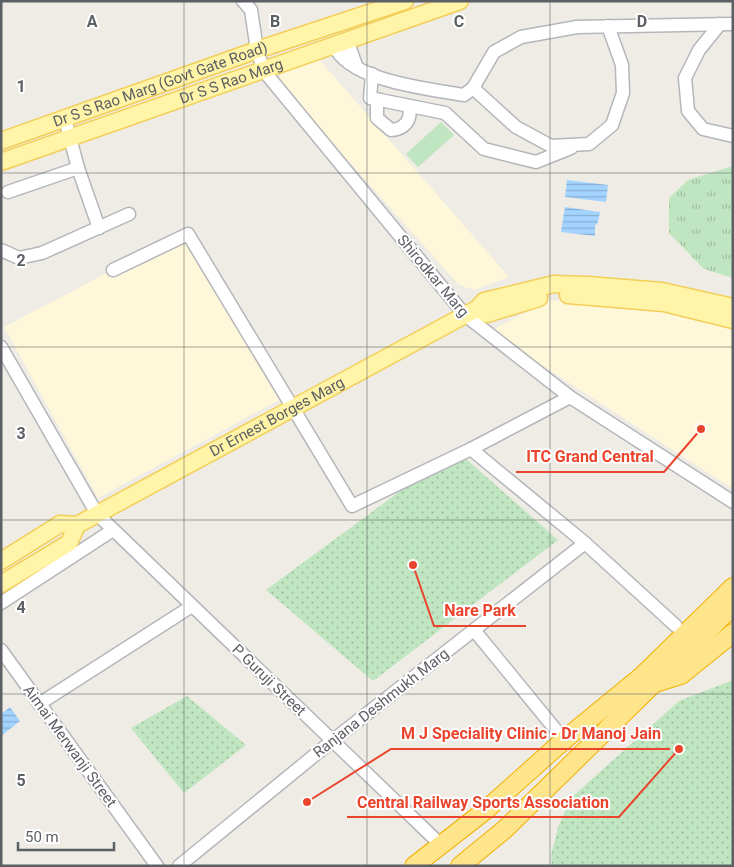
<svg xmlns="http://www.w3.org/2000/svg" width="734" height="867" font-family="Roboto,sans-serif">
<style>
.commercial{fill:#fef7d9}
.grass{fill:url(#grass-tufts)}
.park{fill:url(#park-dots)}
.garden{fill:#c0e6c1}
.water{fill:url(#water-rules)}
.lines{fill:none;stroke-linecap:round;stroke-linejoin:round}
.minor-casing{stroke:#b4b6bb;stroke-width:15}
.major-casing{stroke:#f3ce58;stroke-width:19}
.highway-casing{stroke:#f2b000;stroke-width:20}
.minor{stroke:#fff;stroke-width:12}
.major{stroke:#fff4a8;stroke-width:16}
.highway{stroke:#fee58b;stroke-width:18}
.grid{fill:none;stroke:#5c5f64;stroke-width:1;stroke-opacity:0.55}
.labels{text-anchor:middle;dominant-baseline:central;stroke-width:4;stroke-linejoin:round;paint-order:stroke}
.street-label{font-size:15px;fill:#5c5f64;stroke:#fff}
.grid-label{font-size:16px;text-anchor:middle;font-weight:bold;fill:#5c5f64;stroke:#fff;stroke-width:4;stroke-linejoin:round;paint-order:stroke}
.leader{fill:none;stroke:#eb442d;stroke-width:2}
.callout-dot{fill:#eb442d;stroke:#fff;stroke-width:2}
.callout-label{font-size:16px;text-anchor:middle;font-weight:bold;fill:#eb442d;stroke:#fff;stroke-width:4;stroke-linejoin:round;paint-order:stroke}
</style>
<defs>
<pattern id="grass-tufts" width="24" height="20" patternUnits="userSpaceOnUse" patternTransform="scale(1.25)"><rect width="24" height="20" fill="#c0e6c1"/><path d="M3 7l-1-3M5 7V3M7 7l1-3M15 17l-1-3M17 17v-4M19 17l1-3" fill="none" stroke="#9fbea0"/></pattern>
<pattern id="park-dots" width="8" height="8" patternUnits="userSpaceOnUse" patternTransform="scale(1.25)"><rect width="8" height="8" fill="#c0e6c1"/><path d="M2 2h.1M6 6h.1" fill="none" stroke="#9fbea0" stroke-width="1.8" stroke-linecap="round"/></pattern>
<pattern id="water-rules" width="6" height="5" patternUnits="userSpaceOnUse" patternTransform="scale(1.25)"><rect width="6" height="5" fill="#a3d3ff"/><path d="M0 2.5h6" fill="none" stroke="#88aed2"/></pattern>
</defs>
<rect width="100%" height="100%" fill="#eeece4"/>
<g class="commercial">
<path d="M317 57 509 277 474 290 459 285 278 82 282 70Z"/>
<path d="M189 230 292 393 98 498 4 327Z"/>
<path d="M551 300 663 309 733 329V489L489 331Z"/>
</g>
<path class="grass" d="M733 166V278L704 269 669 233V198L688 180Z"/>
<g class="park">
<path d="M456 450 558 540 373 681 266 590Z"/>
<path d="M733 680V866H552L551 856 558 827 571 798 679 701Z"/>
<path d="M187 696 246 745 184 793 131 728Z"/>
</g>
<path class="garden" d="M441 122 454 135 418 167 406 154Z"/>
<g class="water">
<path d="M567 180 608 185 606 202 565 197Z"/>
<path d="M565 207 600 212 598 222 595 226V236L561 232Z"/>
<path d="M10 707 20 721 1 736V714Z"/>
</g>
<g class="lines">
<g class="minor-casing">
<g id="minor">
<path d="M243 1 251 10 257 50 264 71 465 315 570 397 733 502"/>
<path d="M720 24 699 50 685 78 688 111 703 129 733 136"/>
<path d="M347 40 357 68"/>
<path d="M334 45C348 81 430 89 464 95L473 88 494 52 521 37 577 27 733 24"/>
<path d="M372 74 370 98 445 113 484 149 536 162 571 148"/>
<path d="M473 88 516 127 551 146 589 144 612 125 623 93 622 65 608 26"/>
<path d="M380 100 377 106V118L391 130C405 129 412 120 409 106"/>
<path d="M65 119 78 168 99 228"/>
<path d="M8 192 78 168"/>
<path d="M1 250 19 258 42 253 129 214"/>
<path d="M113 270 188 234 352 506 471 449 570 397"/>
<path d="M1 347 97 514 441 845"/>
<path d="M471 449 585 543 676 626"/>
<path d="M1 603 113 530"/>
<path d="M474 630 564 740"/>
<path d="M1 650 157 866"/>
<path d="M39 704 192 606"/>
<path d="M179 866 332 741 585 543"/>
</g>
</g>
<g class="major-casing">
<g id="major">
<path id="s1" d="M1 141 257 50 405 1"/>
<path id="s2" d="M1 162 460 1"/>
<path d="M568 295 664 303 733 320"/>
<path d="M477 309 487 314 539 298"/>
<path id="s3" d="M1 561 60 524 77 525 465 315 477 309 484 301 554 284 588 285 662 291 733 307"/>
<path d="M1 584 69 543 77 525"/>
</g>
</g>
<g class="highway-casing">
<g id="highway">
<path d="M655 683 681 675 733 633"/>
<path d="M414 866 487 809 564 740 642 676 733 587"/>
<path d="M460 866 504 830 733 606"/>
</g>
</g>
<use href="#minor" class="minor"/>
<use href="#major" class="major"/>
<use href="#highway" class="highway"/>
</g>
<path class="grid" d="M184 1V866M367 1V866M550 1V866M1 173H733M1 347H733M1 520H733M1 694H733"/>
<g class="labels">
<g class="street-label">
<text stroke="none"><textPath href="#s2" startOffset="244">Dr S S Rao Marg</textPath></text>
<text stroke="none"><textPath href="#s1" startOffset="169">Dr S S Rao Marg (Govt Gate Road)</textPath></text>
<text transform="translate(433 276) rotate(50)">Shirodkar Marg</text>
<text stroke="none"><textPath href="#s3" startOffset="314">Dr Ernest Borges Marg</textPath></text>
<text transform="translate(269 680) rotate(44)">P Guruji Street</text>
<text transform="translate(381 703) rotate(-38)">Ranjana Deshmukh Marg</text>
<text transform="translate(70 746) rotate(54)">Aimai Merwanji Street</text>
</g>
</g>
<g class="grid-label">
<text x="92" y="27">A</text>
<text x="275" y="27">B</text>
<text x="459" y="27">C</text>
<text x="642" y="27">D</text>
<text x="21" y="92">1</text>
<text x="21" y="266">2</text>
<text x="21" y="439">3</text>
<text x="21" y="613">4</text>
<text x="21" y="786">5</text>
</g>
<path class="leader" d="M701 429L664 472H516M413 565L434 626H526M307 802L391 749H670M679 749L619 817H347"/>
<g class="callout-dot">
<circle cx="701" cy="429" r="5"/>
<circle cx="413" cy="565" r="5"/>
<circle cx="307" cy="802" r="5"/>
<circle cx="679" cy="749" r="5"/>
</g>
<g class="callout-label">
<text x="590" y="462">ITC Grand Central</text>
<text x="480" y="616">Nare Park</text>
<text x="531" y="739">M J Speciality Clinic - Dr Manoj Jain</text>
<text x="483" y="808">Central Railway Sports Association</text>
</g>
<rect width="734" height="867" fill="none" stroke="#5c5f64" stroke-width="5"/>
<path d="M18 842v8h96v-8" fill="none" stroke="#5c5f64" stroke-width="2.5"/>
<text x="25" y="842" font-size="15" fill="#5c5f64" stroke="#ffffff" stroke-width="4" paint-order="stroke">50 m</text>
</svg>
